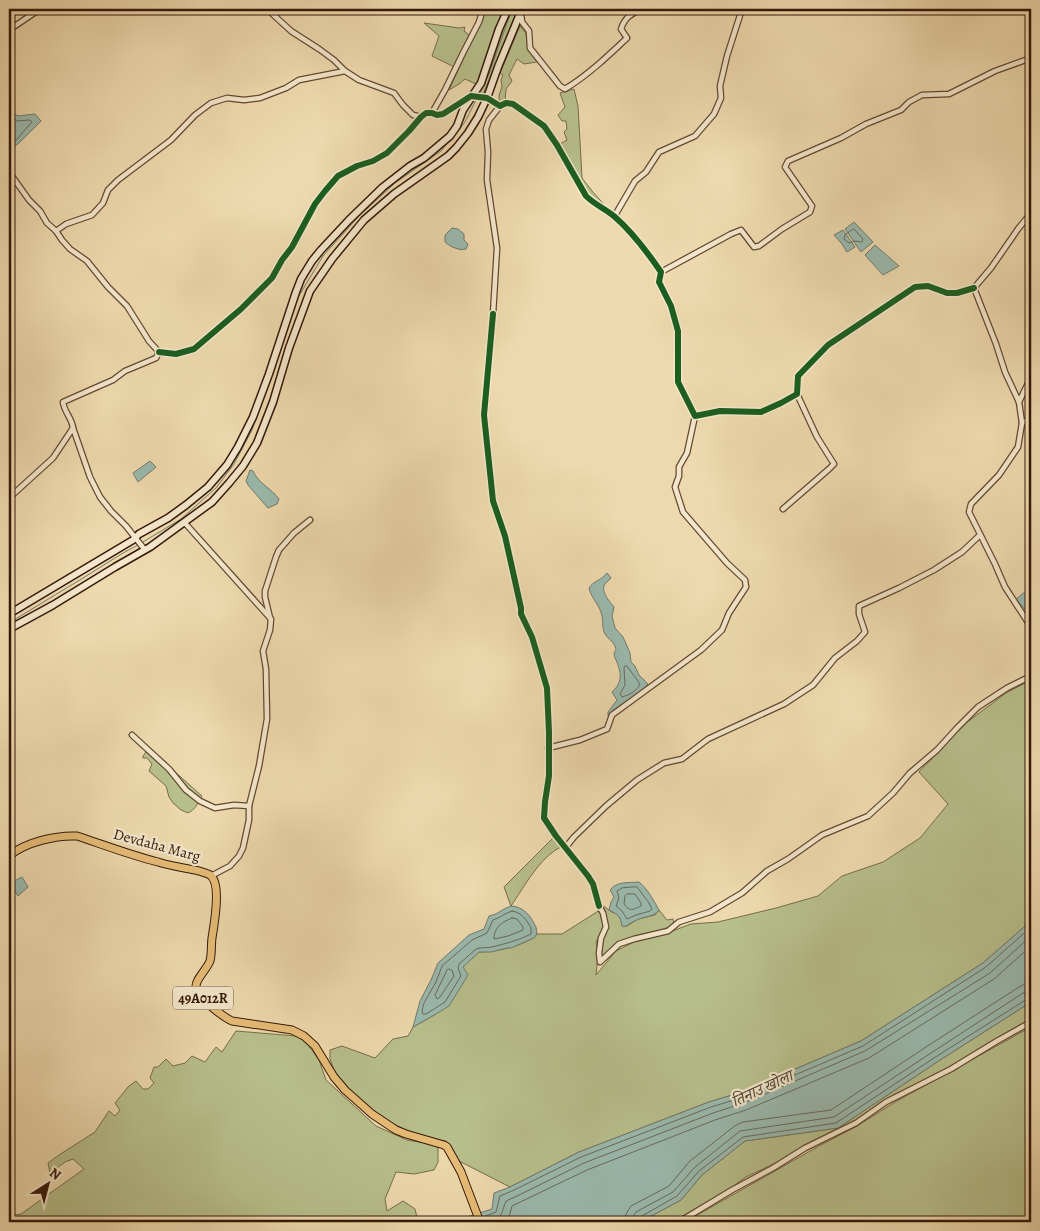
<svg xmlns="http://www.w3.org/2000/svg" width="1040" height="1231" font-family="Alegreya,'Noto Serif Devanagari',serif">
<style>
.green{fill:#b7bf8b;stroke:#766c4a}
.water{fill:#9abaaf;stroke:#72796d}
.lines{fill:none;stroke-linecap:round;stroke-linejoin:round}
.shore{stroke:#68695c;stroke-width:1}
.stream{stroke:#72796d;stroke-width:1}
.minor-casing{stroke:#634833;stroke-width:7}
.secondary-casing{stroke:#35180a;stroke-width:9}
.primary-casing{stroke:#35180a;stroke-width:9}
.minor{stroke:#f3e6ca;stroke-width:4.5}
.secondary{stroke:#f3e6ca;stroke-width:6}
.primary{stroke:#e6bc76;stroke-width:7}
.cycleway-casing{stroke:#f3e6ca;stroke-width:9}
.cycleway{stroke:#1b5e20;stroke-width:6}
.labels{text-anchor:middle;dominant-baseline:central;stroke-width:4.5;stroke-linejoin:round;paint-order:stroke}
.shield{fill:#f3e6ca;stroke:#6e5644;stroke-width:1}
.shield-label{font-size:14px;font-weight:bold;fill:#35180a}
.street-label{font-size:15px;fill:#35180a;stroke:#f3e6ca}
.water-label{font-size:16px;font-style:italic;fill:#53493c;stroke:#f3e6ca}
</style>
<rect width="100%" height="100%" fill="#edd9ad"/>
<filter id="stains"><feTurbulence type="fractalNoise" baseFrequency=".004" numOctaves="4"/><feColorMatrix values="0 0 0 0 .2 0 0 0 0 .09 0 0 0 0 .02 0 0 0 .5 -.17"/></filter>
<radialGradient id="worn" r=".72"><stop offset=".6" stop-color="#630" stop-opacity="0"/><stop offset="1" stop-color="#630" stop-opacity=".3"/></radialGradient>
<g class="green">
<path d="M484 9H519L482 97 471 92 476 84 465 79 459 84 449 90C461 63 475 37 484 9Z"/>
<path d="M424 23 459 28 465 27 464 31 469 35 454 67 432 56 439 36Z"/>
<path d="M520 26 526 33 528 49 537 62 524 64 517 59 509 75 512 81 506 89 505 102 499 104V96L502 86 501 80 503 75 500 73Z"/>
<path d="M574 89 578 106 582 178 592 191 609 210C582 200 574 167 560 144L567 140 564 132 567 129 566 121H562L558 115 565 107 560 93Z"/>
<path d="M1031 680V921L983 963 861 1041 739 1093 709 1102 579 1152 510 1187 459 1161 446 1141 425 1138 408 1131 383 1119 343 1085 334 1070 330 1059V1050L342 1046 375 1058 393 1039 408 1036 413 1027 436 1014 462 967 479 952C495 952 526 946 537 934H562L600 910 605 925 596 942 598 956 596 975 616 951 642 938 667 933 691 924 718 922 776 908 818 896 842 876 883 862 920 838 948 804 919 772 966 723 1006 693Z"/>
<path d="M146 752C159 755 190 786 202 796 198 803 195 810 188 813L181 810 173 803 169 797 166 786 149 771 152 764 147 758H143V756Z"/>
<path d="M553 838 561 847C540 857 524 887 511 906L504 887Z"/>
<path d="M601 904 610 911 619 915 621 920 622 926H627L638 919 655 915 659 910 667 920 673 919 674 924C662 932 648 932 635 936 621 940 612 950 601 959L600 953 602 937 608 925 604 910Z"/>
<path d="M1031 1002V1019L1008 1032 942 1072 893 1095 857 1120 813 1141 784 1159 746 1177 728 1190 672 1222H640L681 1200 702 1175 745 1141 838 1128 937 1062Z"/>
<path d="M1031 1027V1222H685L819 1146 857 1126 895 1102Z"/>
<path d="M236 1031 296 1036 306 1042 319 1060 326 1080 376 1126 407 1140 438 1145V1162L434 1170 414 1174 396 1172 385 1199 387 1211 403 1201 415 1209 418 1222H9V1216L21 1214 84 1169 73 1159 65 1162 50 1173 48 1163 59 1155 95 1132 109 1111 115 1116 120 1110 115 1103 128 1087 136 1081 143 1089H148L154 1083 150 1078 154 1067H158L166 1059 173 1066 185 1063 192 1056 205 1062 216 1047 222 1052Z"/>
</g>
<g class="water">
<path d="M9 110 18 116 35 114 41 121 18 144 9 149Z"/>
<path d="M854 222 873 242 861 252 845 229Z"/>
<path d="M452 228 458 229 464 234V240L468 244 466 249C460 251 450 247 445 242V235Z"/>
<path d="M843 230 855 247 847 252 842 244 834 235Z"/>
<path d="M875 245 899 266 883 275 865 255Z"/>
<path d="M150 461 156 467 138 482 133 473Z"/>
<path d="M250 470 253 471C258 483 272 489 279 499L277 504 268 508 248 485 246 481Z"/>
<path d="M607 573 611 578C609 580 607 582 605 584 600 591 610 602 614 607L612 616 615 628 623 637 627 646 630 653 631 662 635 666 639 675 648 684 642 691 613 710 608 716V712L617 700 612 692C621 684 622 676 618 665 617 661 614 657 614 654 615 648 617 653 615 646 613 641 608 639 605 634 602 628 603 622 602 616 600 605 591 598 589 588 593 581 602 580 607 573Z"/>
<path d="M1031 587V617L1016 599Z"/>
<path d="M22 877 28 887 18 896 10 883Z"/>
<path d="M639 882C647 888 654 901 659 910 653 917 647 916 639 919 633 921 629 925 623 927L622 926C620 914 618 915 609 910L611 902 614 897 610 890C617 881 628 883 639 882Z"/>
<path d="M511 906C524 907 530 915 536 927L537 934 534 938 511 948H507L491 952H479L463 967 468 975 449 1006 436 1014 413 1027 420 1001 431 980 438 963 469 935 484 929 489 916 496 914 504 909Z"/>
<path d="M1031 921V1002L937 1062 838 1128 745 1141 702 1175 681 1200 640 1222H447L450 1220 461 1219 492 1209 494 1193 510 1187 579 1152 709 1102 739 1093 861 1041 983 963Z"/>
</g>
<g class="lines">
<g class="shore">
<path d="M9 116 17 121 30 120 32 122 16 140 9 143"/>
<path d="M854 229 863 239 862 242 855 241 849 243 844 239 845 235Z"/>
<path d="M625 666H627L640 684C637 691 629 695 622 697L620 694 625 685 624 668Z"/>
<path d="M637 887 649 903 652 909 650 911 636 915 627 919 622 911 616 906 619 898 617 891 622 888Z"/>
<path d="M627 894H635L641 903V906C632 910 630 912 624 904L625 896Z"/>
<path d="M512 911C521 912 527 920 531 928V934C519 940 505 944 492 947 487 948 481 947 476 949L459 964 458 968 461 976 445 1002 426 1014H423L422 1011 424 1003 436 982 442 966 472 940 487 933 493 920C500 918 505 913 512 911Z"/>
<path d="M512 918 517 919 523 927V930L508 936 494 939C494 927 502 922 512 918Z"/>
<path d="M449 969 452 970 454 976 440 997 437 999 435 995 447 970Z"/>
<path d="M483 1217 496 1212 500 1196 512 1191 581 1157 711 1107 741 1098 863 1046 986 967 1031 927"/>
<path d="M486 1222C504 1217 500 1216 506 1201L515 1197 584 1163 713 1113 744 1103 865 1051 990 973 1031 936"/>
<path d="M505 1222 509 1217 512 1206 587 1170 715 1120 746 1110 869 1058 994 979 1031 946"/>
<path d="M625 1222 626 1214 631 1206 669 1186 690 1161 736 1125 743 1122 831 1110 926 1047 1019 987 1025 984H1031"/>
<path d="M632 1222 633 1217 636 1212 673 1192 695 1167 740 1131 834 1117 931 1053 1023 993 1031 992"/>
<path d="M639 1222V1218L642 1216 677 1196 699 1171 743 1137 836 1123 934 1058 1027 999 1031 998"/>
</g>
<g class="stream">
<path d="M479 94 489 74 512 9"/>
<path d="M458 131 465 122 477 98"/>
<path d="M297 299 323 256 359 216 395 183 441 151 449 141"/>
<path d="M143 542 181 519 216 488 234 464 252 430 265 393"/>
<path d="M9 623 83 578 123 553 138 545"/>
</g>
<g class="minor-casing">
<g id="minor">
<path d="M267 9 291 31 319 49 334 60 345 71"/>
<path d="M521 13 522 22 529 31 530 48 560 86 565 89C588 75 608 56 627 38L621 29C625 17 631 14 642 9"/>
<path d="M9 30 40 9"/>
<path d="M500 106 489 120 486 129 488 152 487 180 497 248 493 314 484 415 493 501 505 536 521 608V614L532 637 547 688 549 732V776L545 802 544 818 556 836 588 876 593 884 599 906 603 913 606 927 601 938 599 953 600 962 619 944 634 939 668 931 679 922 710 912 742 893 767 871 788 859 822 835 868 816 893 793 910 773 937 750 957 728 978 707 1007 688 1031 676"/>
<path d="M432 113 445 90 463 53 479 22 483 9"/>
<path d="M9 172 29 200 40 211 47 223 56 231 62 240 70 249 87 261 108 287 127 306 149 341 159 352 156 358 125 371 113 380 63 402C64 412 72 418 73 428L90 477 100 497 111 511 126 526 145 550"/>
<path d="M1031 213 1018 229 991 268 974 288 996 344 1005 372 1019 402 1022 423 1018 447 999 475 971 504 969 512 995 564 1005 587 1031 627"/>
<path d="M614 217 635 181 646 172 659 152 695 136 714 114 721 98 720 86 727 56 742 9"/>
<path d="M56 231 66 224 92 215 103 203 108 190 118 180 171 140 195 115 211 103 227 98 244 100 260 98 286 88 299 80 345 71 359 80 394 93 403 105 413 115 421 117"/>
<path d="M661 272 731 234 741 230 754 247 759 246 782 229 810 212 812 206 785 167 788 161 841 138 866 124 901 110 909 102 922 95 949 94 995 71 1031 58"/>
<path d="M159 352 176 354 194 349 241 309 272 278 282 260 292 247 315 204 325 191 338 176 357 166 373 161 387 153 409 131 421 117 426 113H432L437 115 443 114 471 96 487 98 500 106 506 103 513 104 544 126 557 145 586 196C595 205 606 209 615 217 632 232 648 253 661 272L659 282 671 306 678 331V382L695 416 720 411 761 412 781 403 797 394 798 376 828 345 915 287 928 286 947 293H957L974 288"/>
<path d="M1019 402 1031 377"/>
<path d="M1022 423 1031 418"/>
<path d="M9 498 53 458 73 428"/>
<path d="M783 509 829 469 834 464 817 437 797 394"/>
<path d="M184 522 271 619 270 630 263 651 266 669 267 719 259 766 249 806V820L243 848 239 856 230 866 211 876"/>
<path d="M270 618 265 597V591L276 557 279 550 294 533 310 520"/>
<path d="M132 735 169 769 186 790 200 801 215 808 234 805 249 806"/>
<path d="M548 748 580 740 607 729 612 715 701 650 722 630 729 613 746 587 745 580 727 563 683 512 675 487 679 476V467L687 453 695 416"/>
<path d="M566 847 574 837 606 806 637 780 664 763 682 759 708 739 784 704 813 685 835 658 857 641 865 632 859 614V606L899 588 934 570 962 552 980 535"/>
<path d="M679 1222 732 1190 773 1168 805 1148 856 1123 886 1102 951 1069 997 1041 1031 1022"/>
</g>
</g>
<g class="secondary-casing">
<g id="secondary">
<path d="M9 614 133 540 139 534 168 518 186 505 208 487 227 465 238 447 253 417 269 374 296 292 301 279 312 261 321 250 349 220 383 187 410 166 424 158 450 136 457 126 463 110 481 83 499 29 508 9"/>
<path d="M9 629 53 605 115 567 150 547 212 502 229 483 243 466 257 443 273 402 289 348 310 291 332 259 364 220 394 194 448 156 456 148 468 133 478 117 487 98 498 67 522 9"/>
</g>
</g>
<g class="primary-casing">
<path id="primary" d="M9 856C25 842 57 835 77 836 104 845 130 855 158 862 171 866 185 868 199 871 202 872 207 873 210 875 222 883 214 925 212 938 211 945 212 953 210 961 207 969 195 980 196 987 197 997 223 1017 232 1021L292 1030 304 1036 315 1046 334 1077 345 1090 372 1114 396 1130 406 1134 444 1145 447 1147 461 1172 480 1222"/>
</g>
<use href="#minor" class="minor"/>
<use href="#secondary" class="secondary"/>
<use href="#primary" class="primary"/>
<g class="cycleway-casing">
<g id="cycleway">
<path d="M493 314 484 415 493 501 505 536 521 608V614L532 637 547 688 549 732V776L545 802 544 818 556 836 588 876 593 884 599 906"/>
<path d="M159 352 176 354 194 349 241 309 272 278 282 260 292 247 315 204 325 191 338 176 357 166 373 161 387 153 409 131 421 117 426 113H432L437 115 443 114 471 96 487 98 500 106 506 103 513 104 544 126 557 145 586 196C595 205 606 209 615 217 632 232 648 253 661 272L659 282 671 306 678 331V382L695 416 720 411 761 412 781 403 797 394 798 376 828 345 915 287 928 286 947 293H957L974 288"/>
</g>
</g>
<use href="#cycleway" class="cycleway"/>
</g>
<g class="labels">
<rect class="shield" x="173" y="986.5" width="60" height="23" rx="4"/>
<g class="shield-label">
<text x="203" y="998">49A012R</text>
</g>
<g class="street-label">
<text transform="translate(157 845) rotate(15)">Devdaha Marg</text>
</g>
<g class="water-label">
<text transform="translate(762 1089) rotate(-25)">तिनाउ खोला</text>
</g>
</g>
<rect width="1040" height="1231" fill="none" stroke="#edd9ad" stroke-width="30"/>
<rect x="10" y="10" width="1020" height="1211" fill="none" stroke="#35180a" stroke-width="2.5"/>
<rect x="15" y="15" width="1010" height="1201" fill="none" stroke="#35180a"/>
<g transform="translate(48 1184) rotate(36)" stroke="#f3e6ca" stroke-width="4" paint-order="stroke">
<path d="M0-4L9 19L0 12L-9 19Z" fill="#35180a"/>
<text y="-8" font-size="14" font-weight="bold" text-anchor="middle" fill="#35180a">N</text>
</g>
<rect width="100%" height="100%" filter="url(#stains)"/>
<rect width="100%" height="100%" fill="url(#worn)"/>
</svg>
